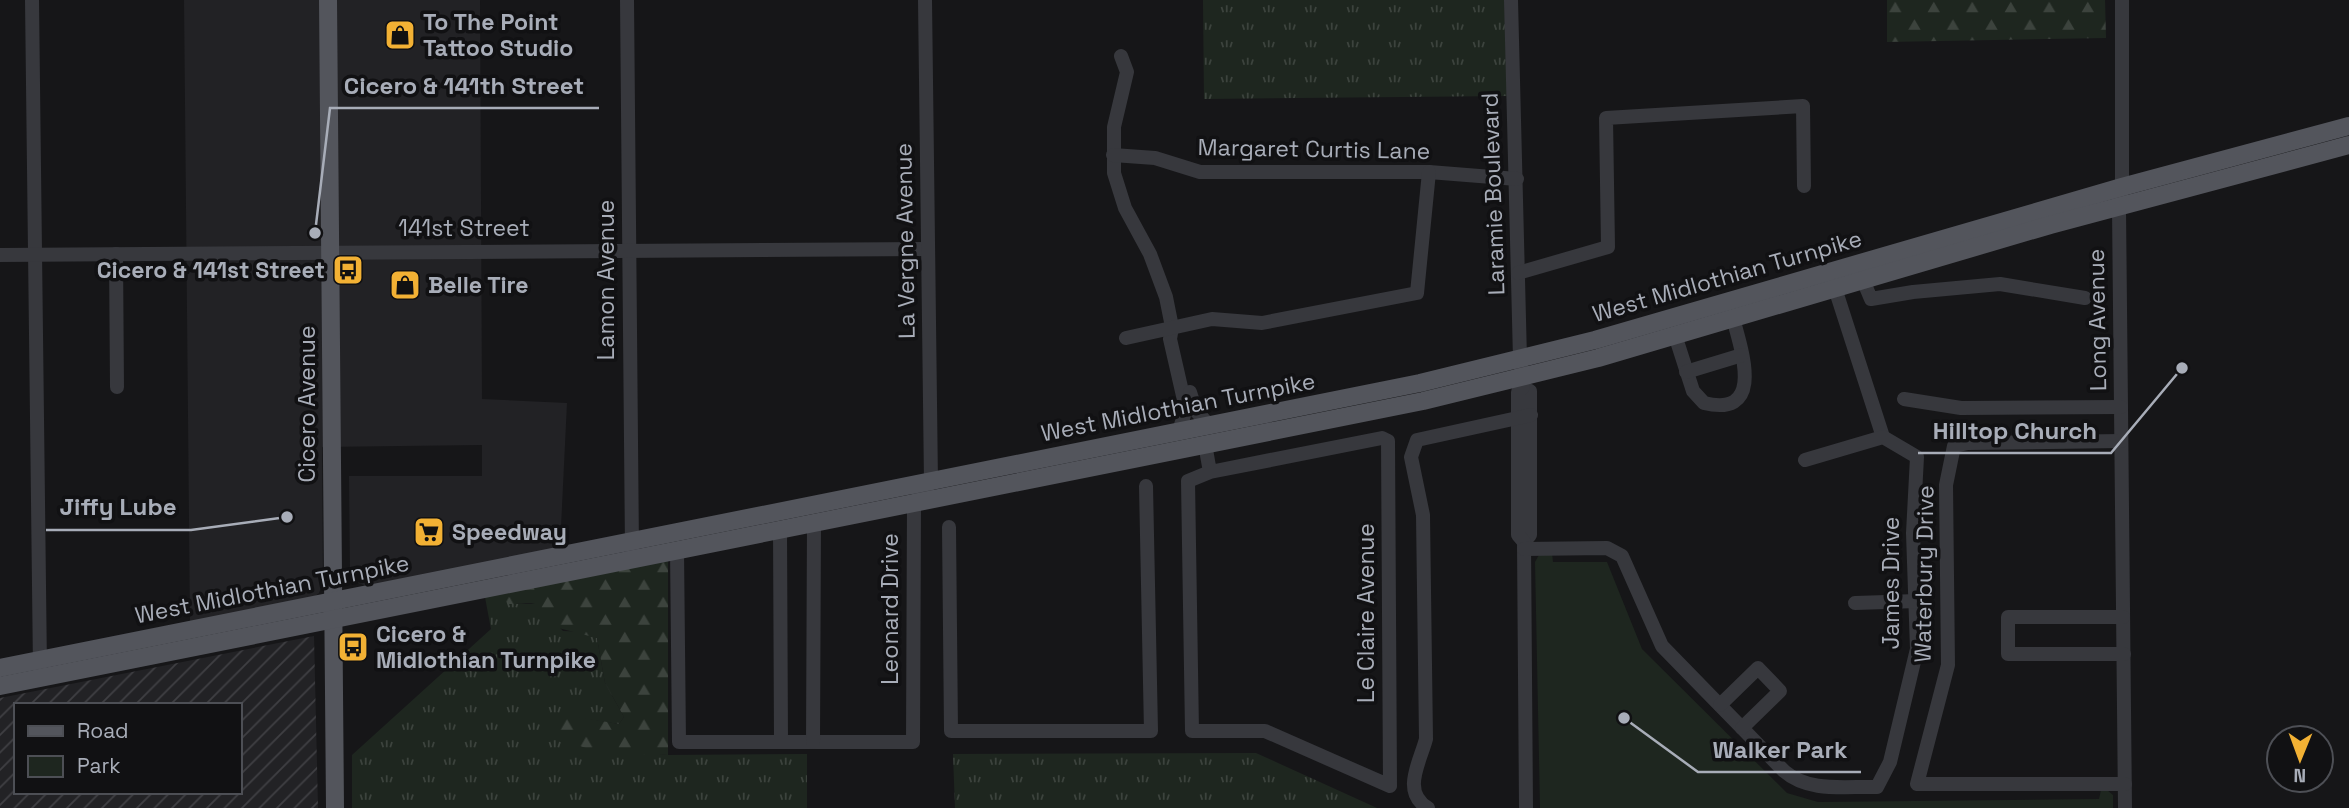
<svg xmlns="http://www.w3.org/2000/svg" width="2349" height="808" font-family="'Space Grotesk',sans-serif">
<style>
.built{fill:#222225}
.industrial{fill:url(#industrial-furrows);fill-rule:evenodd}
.grass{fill:url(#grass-tufts)}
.forest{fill:url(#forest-firs)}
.park{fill:#1e261f}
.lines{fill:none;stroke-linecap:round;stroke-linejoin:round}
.minor{stroke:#37383d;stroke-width:14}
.major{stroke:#53555c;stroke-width:18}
.labels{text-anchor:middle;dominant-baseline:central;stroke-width:7;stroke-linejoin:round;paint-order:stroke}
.poi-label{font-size:23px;font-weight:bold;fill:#a8adb8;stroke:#111113;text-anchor:start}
.street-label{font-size:23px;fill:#a8adb8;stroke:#111113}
.leader{fill:none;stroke:#a8adb8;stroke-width:2.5}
.callout-dot{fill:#a8adb8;stroke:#111113;stroke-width:2.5}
.callout-label{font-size:24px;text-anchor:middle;font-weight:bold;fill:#a8adb8;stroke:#111113;stroke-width:7;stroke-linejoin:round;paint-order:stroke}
</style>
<defs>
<pattern id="industrial-furrows" width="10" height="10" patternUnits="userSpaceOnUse" patternTransform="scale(1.75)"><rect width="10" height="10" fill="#222225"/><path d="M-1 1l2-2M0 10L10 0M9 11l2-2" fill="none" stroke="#3f3f43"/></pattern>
<pattern id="grass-tufts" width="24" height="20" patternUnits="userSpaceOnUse" patternTransform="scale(1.75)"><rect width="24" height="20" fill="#1e261f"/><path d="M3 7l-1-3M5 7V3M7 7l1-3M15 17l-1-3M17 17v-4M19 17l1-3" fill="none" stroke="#3c433d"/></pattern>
<pattern id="forest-firs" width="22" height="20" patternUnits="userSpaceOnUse" patternTransform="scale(1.75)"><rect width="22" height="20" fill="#1e261f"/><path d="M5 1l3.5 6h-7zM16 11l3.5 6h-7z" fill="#3c433d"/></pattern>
</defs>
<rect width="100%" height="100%" fill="#161618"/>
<path class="built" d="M184 0H480L482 399 567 403 560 548 370 587 358 583 350 575 349 476H482V445L322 447 323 583 319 593 310 601 190 625Z"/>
<path class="industrial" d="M314 636 318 808H0V698ZM16 705H240V792H16Z"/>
<g class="grass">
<path d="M1203 0H1505L1508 96 1204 99Z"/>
<path d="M513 591 508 604H537L563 631 584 632 597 638 605 683 624 717 619 724 555 714 582 746 668 755 807 754V808H352V755L491 629 485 597Z"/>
<path d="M1256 753 1377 808H955L953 754Z"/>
</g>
<g class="forest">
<path d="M1887 0H2105L2106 38 1887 42Z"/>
<path d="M668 560V755C634 753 571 759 553 724L555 713 619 724 624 717 605 683 597 638 547 625C535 597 540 604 508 604L505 600 513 591Z"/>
</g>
<path class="park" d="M1540 553H1552L1553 562H1607L1642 649 1787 793 1818 802 2099 799 2101 790H2107L2113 795V808H1540L1535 562Z"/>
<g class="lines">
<g class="minor">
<path d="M32 0 40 669"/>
<path d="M627 0 632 550"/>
<path d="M1511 0 1520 359 1523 387 1530 391V535L1524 542"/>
<path d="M2122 0V187L2119 208 2125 808"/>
<path d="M1121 56 1127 72 1114 127V173L1125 208 1150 254 1166 297 1172 327 1170 339 1186 409 1179 431"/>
<path d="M1113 155 1155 158 1200 172H1429L1517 179"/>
<path d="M116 254 117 387"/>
<path d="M0 255 928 249"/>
<path d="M1518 273 1608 247 1606 118 1803 106 1804 186"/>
<path d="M1832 279 1883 437"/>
<path d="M1863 280 1871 299 1913 292 2000 284 2085 298"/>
<path d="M1675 335 1693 391 1704 403C1766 418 1741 349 1733 318"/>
<path d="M1126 338 1212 319 1262 323 1417 293 1429 172"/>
<path d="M1686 372 1742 355"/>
<path d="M1523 387 1518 392V535L1524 542 1526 808"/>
<path d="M1190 392 1196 411 1209 425"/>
<path d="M1904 399 1961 408 2121 407"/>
<path d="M2121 441 1968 443 1954 446 1946 485 1948 665 1917 784H2125"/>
<path d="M1205 444 1210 472 1188 481 1192 731H1265L1390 786 1388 441 1382 438 1210 472"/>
<path d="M949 527 951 731H1151L1146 486"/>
<path d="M780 530 781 742"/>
<path d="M1524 549 1607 548 1622 556 1662 646 1784 771C1809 793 1846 786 1877 787L1890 762 1917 649 1913 533 1917 457 1883 437 1805 460"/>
<path d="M677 550 679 742H913L914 503 931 482 925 0"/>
<path d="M1855 603 1917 601"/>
<path d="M2123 617H2008V654H2124"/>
<path d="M1720 705 1758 668 1780 691 1742 728"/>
<path d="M813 742 814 523"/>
<path d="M1428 808C1401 792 1420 762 1426 739L1423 515 1411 457 1417 440 1531 415"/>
</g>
<g class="major">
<path d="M328 0 335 808"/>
<path d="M0 668 1420 383 1595 340 2122 187 2349 126"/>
<path d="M0 686 1423 401 1598 358 2050 225 2349 145"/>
</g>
</g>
<defs>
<g id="shop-square" transform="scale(1.575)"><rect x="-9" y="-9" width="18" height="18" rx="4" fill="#f2b134" stroke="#111113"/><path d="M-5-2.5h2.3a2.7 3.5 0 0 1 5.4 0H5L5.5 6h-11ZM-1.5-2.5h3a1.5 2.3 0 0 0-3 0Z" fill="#111"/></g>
<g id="bus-square" transform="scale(1.575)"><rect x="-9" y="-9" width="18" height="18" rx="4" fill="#f2b134" stroke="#111113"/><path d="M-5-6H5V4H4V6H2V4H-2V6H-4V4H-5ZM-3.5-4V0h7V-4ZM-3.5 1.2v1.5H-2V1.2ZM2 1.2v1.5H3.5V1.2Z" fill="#111"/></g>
<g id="supermarket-square" transform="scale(1.575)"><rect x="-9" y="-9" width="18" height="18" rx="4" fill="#f2b134" stroke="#111113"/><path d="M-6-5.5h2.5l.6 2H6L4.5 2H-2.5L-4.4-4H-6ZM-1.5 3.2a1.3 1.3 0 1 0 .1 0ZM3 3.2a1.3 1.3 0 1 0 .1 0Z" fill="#111"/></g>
</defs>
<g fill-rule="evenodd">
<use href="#shop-square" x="400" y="35"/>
<use href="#bus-square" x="348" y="270"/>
<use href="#shop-square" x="405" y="285"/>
<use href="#supermarket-square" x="429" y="532"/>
<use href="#bus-square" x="353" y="647"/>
</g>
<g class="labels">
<g class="poi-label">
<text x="423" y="22">To The Point<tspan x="423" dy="26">Tattoo Studio</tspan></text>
<text x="325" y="270" text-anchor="end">Cicero &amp; 141st Street</text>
<text x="428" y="285">Belle Tire</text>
<text x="452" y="532">Speedway</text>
<text x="376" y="634">Cicero &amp;<tspan x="376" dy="26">Midlothian Turnpike</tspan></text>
</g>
<g class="street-label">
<text transform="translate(1314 149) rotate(1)">Margaret Curtis Lane</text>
<text transform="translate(1493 194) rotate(-92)">Laramie Boulevard</text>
<text x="464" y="228">141st Street</text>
<text transform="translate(905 241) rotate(-91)">La Vergne Avenue</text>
<text transform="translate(1727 276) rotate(-16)">West Midlothian Turnpike</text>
<text transform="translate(606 280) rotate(-90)">Lamon Avenue</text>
<text transform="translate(2097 320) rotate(-91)">Long Avenue</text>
<text transform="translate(307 404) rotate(-90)">Cicero Avenue</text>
<text transform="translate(1178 407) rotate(-11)">West Midlothian Turnpike</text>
<text transform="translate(1924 574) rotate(-89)">Waterbury Drive</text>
<text transform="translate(1891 583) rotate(-90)">James Drive</text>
<text transform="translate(272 589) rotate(-11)">West Midlothian Turnpike</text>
<text transform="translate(890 609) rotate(-90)">Leonard Drive</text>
<text transform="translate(1366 613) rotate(-90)">Le Claire Avenue</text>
</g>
</g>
<path class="leader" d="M315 233L330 108H599M2182 368L2111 453H1918M287 517L191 530H46M1624 718L1698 772H1861"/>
<g class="callout-dot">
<circle cx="315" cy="233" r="7"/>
<circle cx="2182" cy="368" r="7"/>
<circle cx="287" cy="517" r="7"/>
<circle cx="1624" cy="718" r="7"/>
</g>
<g class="callout-label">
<text x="464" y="94">Cicero &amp; 141th Street</text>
<text x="2015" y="439">Hilltop Church</text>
<text x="118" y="515">Jiffy Lube</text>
<text x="1780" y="758">Walker Park</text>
</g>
<rect x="14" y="703" width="228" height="91" fill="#111113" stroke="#4d4f55" stroke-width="2"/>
<rect x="28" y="726" width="35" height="10" fill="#53555c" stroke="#4d4f55" stroke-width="2"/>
<text x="77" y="738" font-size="21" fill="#a8adb8">Road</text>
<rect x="28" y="756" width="35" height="21" fill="#1e261f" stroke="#4d4f55" stroke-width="2"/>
<text x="77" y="773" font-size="21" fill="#a8adb8">Park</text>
<g transform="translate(2300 759) rotate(181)"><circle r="33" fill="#111113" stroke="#4d4f55" stroke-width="2"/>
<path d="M0-5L12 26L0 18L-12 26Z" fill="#f2b134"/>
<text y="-10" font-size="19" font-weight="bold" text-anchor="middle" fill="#a8adb8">N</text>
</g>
</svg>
